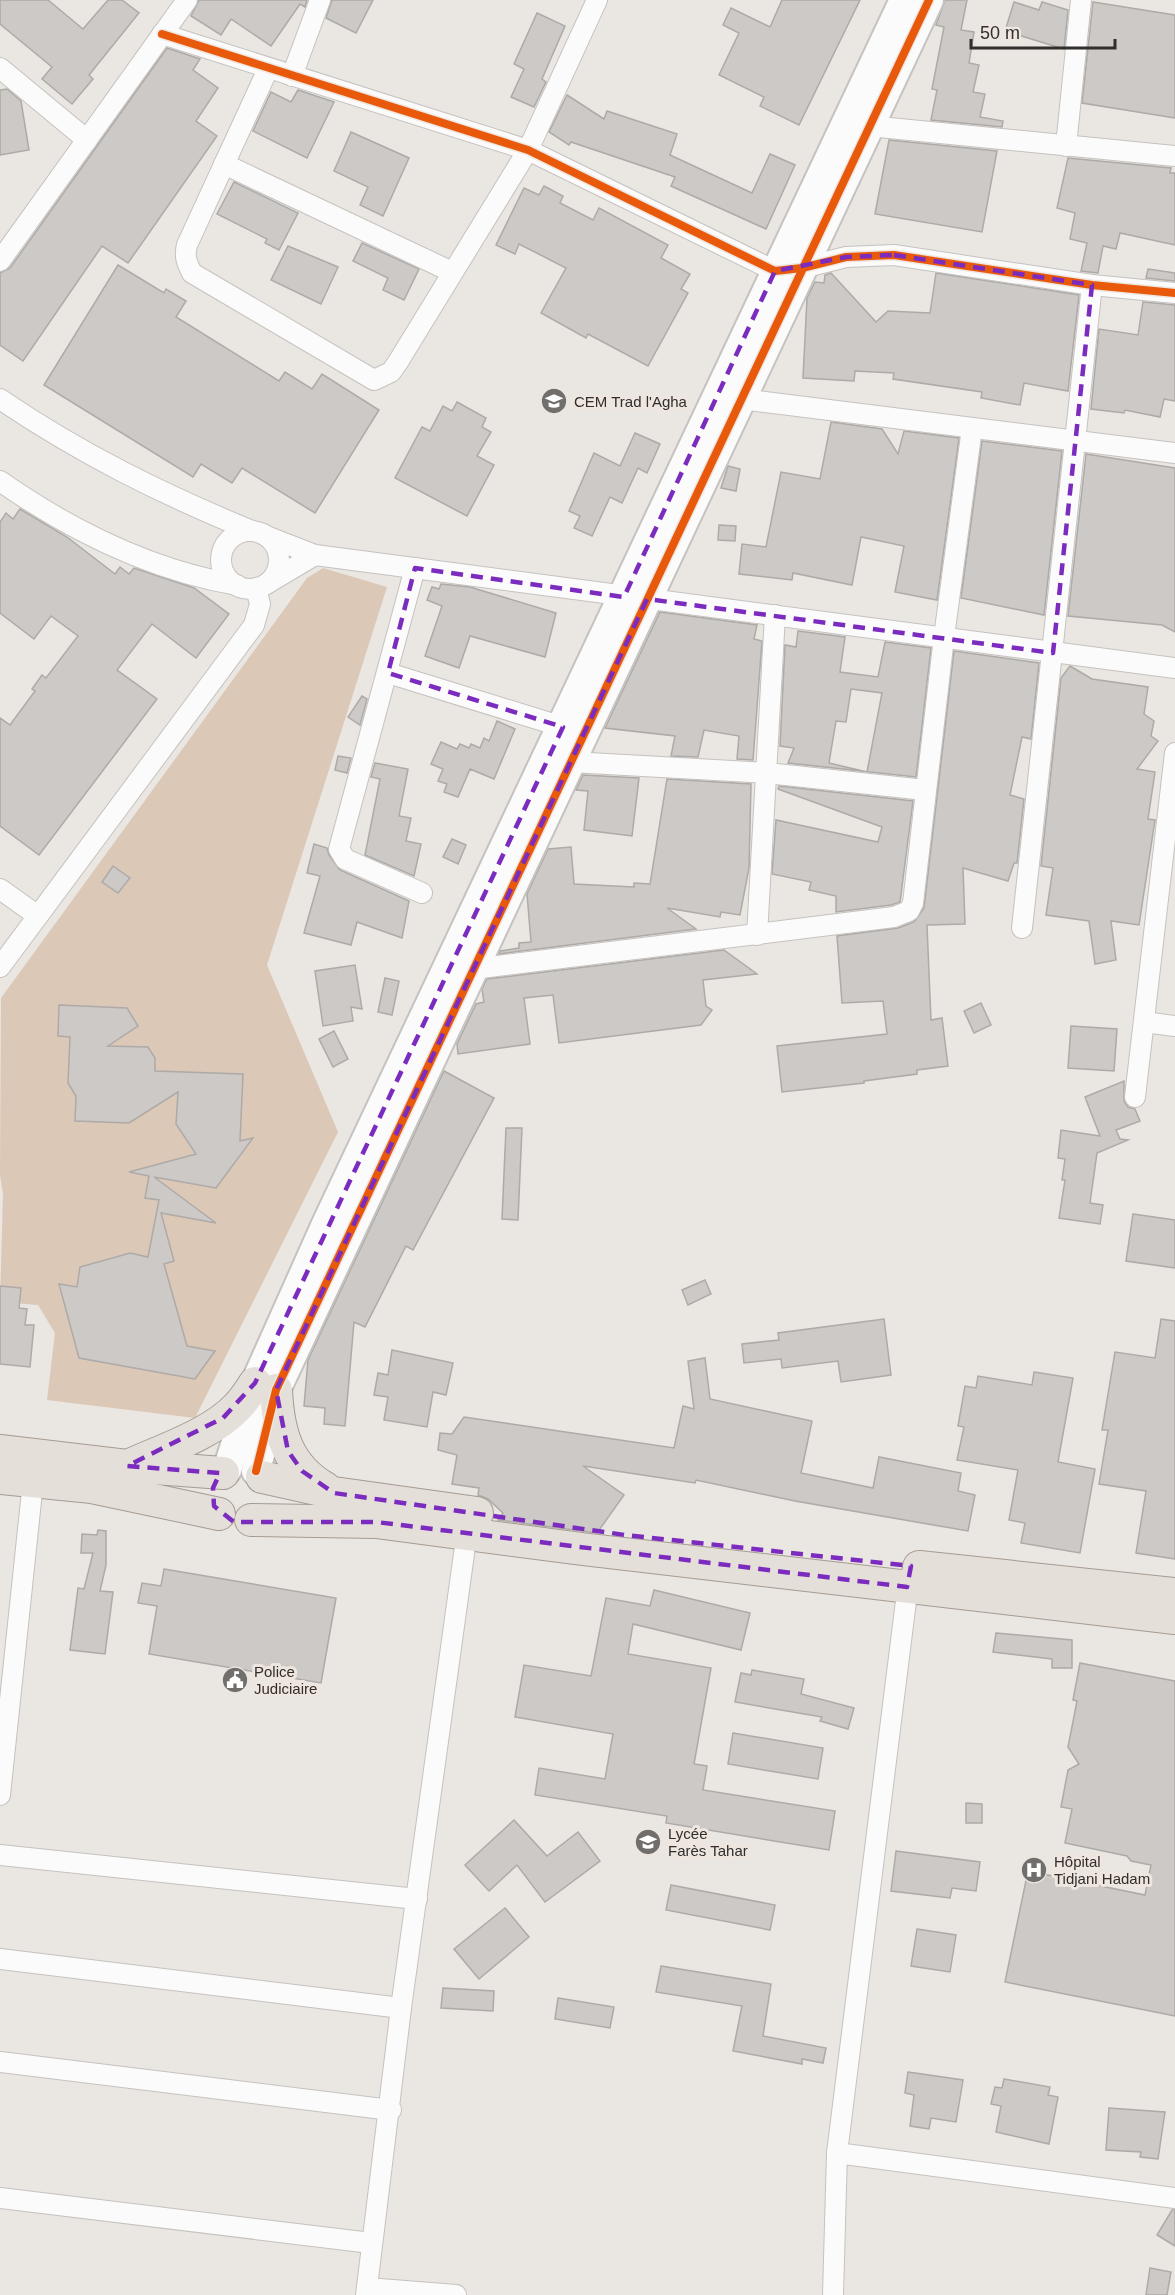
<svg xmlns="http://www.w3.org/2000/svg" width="1175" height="2295" font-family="Arial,sans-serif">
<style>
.green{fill:#dcc8b7}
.building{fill:#ccc9c6;stroke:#adaaa7;stroke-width:1.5;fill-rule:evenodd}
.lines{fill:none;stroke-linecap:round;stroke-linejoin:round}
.street-casing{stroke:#c5c2bf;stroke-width:22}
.secondary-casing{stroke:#c5c2bf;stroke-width:32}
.primary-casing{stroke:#a59b91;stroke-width:34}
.street{stroke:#fcfbfb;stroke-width:20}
.secondary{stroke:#fcfbfb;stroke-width:28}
.primary{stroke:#e5dfda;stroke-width:32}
.cycleway-casing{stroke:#eee6df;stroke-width:11}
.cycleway{stroke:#e8590c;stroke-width:8}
.marked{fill:none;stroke:#7b2cbf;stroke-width:4.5;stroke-dasharray:12 8;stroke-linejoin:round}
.labels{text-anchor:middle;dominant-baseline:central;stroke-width:6;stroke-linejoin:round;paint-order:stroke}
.poi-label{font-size:15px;fill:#312e2c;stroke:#eee6df;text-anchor:start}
</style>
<rect width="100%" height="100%" fill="#eae6e2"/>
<path class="green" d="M323 568 387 587 267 965 338 1132 195 1418 47 1400 55 1333 38 1305 0 1302 3 1194 0 1175 1 998 307 578Z"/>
<g class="building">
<path d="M0 0H48L83 29 108 0H122L139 13 89 75 93 79 72 104 42 79 52 67 0 24Z"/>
<path d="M199 0H307L305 7 300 4 271 46 231 19 221 35 191 16Z"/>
<path d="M332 0H373L356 33 326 18Z"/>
<path d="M782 0H860L799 125 760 106 764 97 719 75 739 33 723 25 731 8 770 27Z"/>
<path d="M945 0H967L961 30 974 32 969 63 979 65 973 92 985 94 980 117 1003 121 1002 127 931 120 937 90 932 89 944 27 936 25Z"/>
<path d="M1014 2 1039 10 1042 2 1068 10 1064 49 1005 31Z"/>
<path d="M1093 2 1175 15V118L1082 103Z"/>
<path d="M537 13 565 26 542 79 546 82 534 107 511 97 524 69 514 64Z"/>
<path d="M167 48 200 59 193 70 218 88 196 121 217 136 128 263 102 246 23 361 0 345V273L10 268Z"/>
<path d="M7 89 21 101 29 150 0 155V90Z"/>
<path d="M298 90 334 102 307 158 253 131 271 92 291 102Z"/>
<path d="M567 95 604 119 607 111 677 134 670 155 752 193 770 154 795 165 766 229 671 186 675 177 571 142 569 145 549 132Z"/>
<path d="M351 132 409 158 383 216 360 205 368 187 334 171Z"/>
<path d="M889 140 997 151 982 232 875 214Z"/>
<path d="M1068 158 1171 168 1170 173H1175V245L1120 233 1116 249 1103 246 1098 273 1081 271 1087 243 1070 239 1075 213 1057 208Z"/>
<path d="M234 182 298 213 279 250 265 243 267 239 217 214Z"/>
<path d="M544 186 563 196 560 203 593 220 599 208 668 245 661 258 690 274 681 289 688 293 648 366 588 334 586 338 541 313 566 268 519 244 515 254 496 245 524 188 539 195Z"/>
<path d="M362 243 419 269 404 300 383 290 388 278 353 261Z"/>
<path d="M288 246 338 267 321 304 271 280Z"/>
<path d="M118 265 164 293 166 289 186 301 176 317 279 381 285 372 312 389 322 374 379 410 315 513 242 468 232 483 201 464 193 477 44 385Z"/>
<path d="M1148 269 1175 273V281L1146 278Z"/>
<path d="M831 273 876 322 888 311 930 313 936 273 1079 295 1068 391 1024 383 1020 405 981 398 982 392 893 379 894 373 855 371 854 381 803 378 807 298 815 282 824 283 825 275Z"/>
<path d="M1143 302 1175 305V401L1164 399 1160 417 1125 410 1124 413 1091 409 1099 329 1138 335Z"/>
<path d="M457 402 486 418 482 427 491 432 477 456 494 465 467 516 395 478 422 427 430 431 443 406 452 411Z"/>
<path d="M831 422 882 429 898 454 904 431 959 438 937 600 895 592 904 546 861 537 852 585 793 573 792 580 739 574 742 544 766 547 781 472 820 479Z"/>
<path d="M635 433 660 444 647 473 638 468 622 503 610 497 592 536 574 528 580 516 569 511 594 453 620 466Z"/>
<path d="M982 441 1062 451 1044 615 961 598Z"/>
<path d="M1086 454 1175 468V632L1162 625 1068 616Z"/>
<path d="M728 466 740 469 736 491 721 488Z"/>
<path d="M20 509 67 537 115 574 120 567 129 574 134 568 194 588 229 614 196 658 152 624 117 670 157 699 39 855 0 826V718L10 725 35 691 32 689 42 675 46 678 78 636 51 616 34 639 0 613V522L6 513 13 519Z"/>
<path d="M719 525 736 526 735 541 718 540Z"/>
<path d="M441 584 470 587 556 613 545 657 470 636 459 668 425 656 442 606 427 600 432 587 439 589Z"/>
<path d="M660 612 757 625 754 639 762 641 753 760 737 759 739 736 704 730 698 757 671 756 675 736 605 728Z"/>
<path d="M798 631 845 637 840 672 878 677 885 642 931 648 916 777 788 763 794 748 780 746 785 645 796 647ZM851 689 882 693 867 772 829 763 836 721 846 722Z"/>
<path d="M954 651 1039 663 1031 739 1022 737 1010 795 1024 799 1017 863H1014L1008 881 963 868 965 924 927 925 931 1020 942 1018 948 1066 917 1070V1074L864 1081V1083L782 1092 777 1046 887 1034 883 1001 842 1003 837 936 898 928 914 922 924 908Z"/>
<path d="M1070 666 1092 679 1148 687 1144 714 1154 721 1151 736 1158 741 1137 769 1155 772 1148 819 1155 820 1139 925 1111 921 1116 960 1095 964 1089 921 1046 915 1053 868 1041 866 1061 678Z"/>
<path d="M362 696 367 699 360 725 348 717Z"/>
<path d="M497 721 515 729 494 779 470 769 458 797 444 792 447 784 438 781 443 769 431 764 441 742 457 749 460 744 469 748 471 744 480 748 484 738 489 741Z"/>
<path d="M338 756 351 758 347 773 335 770Z"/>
<path d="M375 763 408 769 399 816 411 818 406 841 421 844 414 876 365 855 380 779 371 777Z"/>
<path d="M583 775 639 778 632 836 584 830 588 791 576 790Z"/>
<path d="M667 779 751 784 749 868 740 915 721 912 720 917 667 908 696 929 499 954 500 951 519 948V943L531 942 527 894 548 849 571 847 574 884 634 887V883L650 884Z"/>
<path d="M779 786 913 801 900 902 891 905 836 912V896L809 890 811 882 772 874 776 820 878 842 882 827 778 789Z"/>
<path d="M452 839 466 845 458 864 443 857Z"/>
<path d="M314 844 327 848 329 855 340 870 409 901 402 938 357 922 351 945 304 933 320 876 307 873Z"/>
<path d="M113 866 130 878 118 893 102 882Z"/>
<path d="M724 950 757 974 703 980 706 1006 712 1010 701 1025 559 1043 553 995 524 998 530 1044 458 1054 457 1044 476 1004 484 1002 482 989 487 979Z"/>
<path d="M355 965 362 1009 351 1007 353 1021 323 1026 315 971Z"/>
<path d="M385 978 399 981 392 1015 378 1012Z"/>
<path d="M981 1003 991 1025 974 1033 964 1011Z"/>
<path d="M59 1005 127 1008 138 1026 108 1046 148 1047 155 1058V1071L243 1074 240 1141 253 1138 216 1188 154 1177 216 1223 161 1213 174 1261 164 1264 187 1346 215 1351 195 1379 79 1358 59 1284 77 1287 80 1267 130 1253 148 1257 159 1200 145 1198 149 1176 129 1172 196 1154 176 1124 178 1092 129 1123 75 1121 76 1096 68 1083 70 1037 58 1036Z"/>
<path d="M1071 1026 1117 1029 1114 1071 1068 1068Z"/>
<path d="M334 1031 348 1059 333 1067 319 1039Z"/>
<path d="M444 1071 494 1098 413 1250 406 1246 365 1327 354 1322 345 1426 324 1424 325 1408 304 1406 308 1360Z"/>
<path d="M1124 1081V1101L1128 1107 1135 1109 1140 1121 1116 1130 1120 1139 1128 1140 1097 1153 1090 1203 1103 1205 1100 1224 1059 1218 1065 1180H1062L1065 1159 1058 1158 1061 1130 1100 1136 1085 1097Z"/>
<path d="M506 1128H522L518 1220 502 1219Z"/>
<path d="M1133 1214 1175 1220V1268L1126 1261Z"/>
<path d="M705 1280 711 1294 688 1305 682 1290Z"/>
<path d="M0 1286 21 1288 19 1308 27 1309 25 1325H34L30 1367 0 1364Z"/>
<path d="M884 1319 891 1375 841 1382 838 1361 782 1368 781 1359 744 1363 742 1344 779 1340 778 1333Z"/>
<path d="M1161 1319 1175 1321V1559L1136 1553 1146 1491 1099 1484 1108 1430H1102L1115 1352 1155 1358Z"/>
<path d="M392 1350 453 1363 446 1395 433 1392 427 1427 384 1420 388 1397 374 1395 378 1373 388 1375Z"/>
<path d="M705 1358 710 1399 812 1421 801 1473 873 1488 879 1457 961 1473 958 1491 975 1495 968 1531 795 1501 696 1480 695 1483 583 1466 624 1495 597 1533 498 1520 503 1513 488 1499 478 1495 479 1488 452 1484 457 1455 438 1450 440 1433 452 1434 464 1417 674 1448 683 1406 694 1409 688 1361Z"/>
<path d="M1034 1372 1073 1378 1058 1462 1095 1469 1080 1553 1021 1543 1025 1523 1009 1520 1018 1470 957 1460 964 1427 958 1426 965 1386 976 1388 978 1376 1032 1385Z"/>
<path d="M98 1530 106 1531V1565L100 1591 113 1592 105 1654 70 1650 78 1588 84 1589 93 1553H81L82 1534 97 1535Z"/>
<path d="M164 1569 336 1598 321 1683 149 1654 157 1606 138 1603 142 1583 161 1586Z"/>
<path d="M654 1590 750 1613 741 1650 633 1624 628 1654 711 1668 694 1764 707 1766 703 1790 835 1811 829 1850 666 1823 667 1816 535 1795 539 1768 605 1779 613 1734 515 1717 524 1665 591 1676 606 1598 650 1606Z"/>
<path d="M996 1633 1072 1640V1668H1052V1659L993 1652Z"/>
<path d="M1080 1663 1175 1681V2016L1005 1982 1028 1871 1145 1895 1151 1865 1131 1861 1127 1856 1065 1843 1072 1809 1061 1807 1068 1770 1079 1764 1068 1747 1077 1701 1073 1700Z"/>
<path d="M752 1670 804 1679 801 1694 854 1708 848 1729 820 1721 822 1717 735 1702 741 1673 751 1675Z"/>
<path d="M733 1733 823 1748 818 1779 728 1764Z"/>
<path d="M966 1803 982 1804V1823H966Z"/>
<path d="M514 1820 547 1856 578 1832 600 1861 545 1902 517 1865 489 1891 465 1865Z"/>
<path d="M896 1851 980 1862 976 1891 952 1888 950 1898 891 1891Z"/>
<path d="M671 1885 775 1905 770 1930 666 1910Z"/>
<path d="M505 1908 529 1937 479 1979 454 1949Z"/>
<path d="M917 1929 956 1935 950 1972 911 1966Z"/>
<path d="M661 1966 771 1984 763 2036 826 2048 823 2063 802 2059V2064L733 2051 742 2006 656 1992Z"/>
<path d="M443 1988 494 1991 493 2011 441 2008Z"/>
<path d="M558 1998 614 2007 610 2028 555 2019Z"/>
<path d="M908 2072 963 2080 956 2122 931 2118 929 2129 910 2126 914 2095 905 2093Z"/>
<path d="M1004 2079 1050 2087 1048 2095 1058 2097 1049 2144 996 2132 1001 2106 991 2104 995 2087 1002 2088Z"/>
<path d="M1109 2108 1165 2112 1158 2159 1140 2157 1141 2152 1106 2150Z"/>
<path d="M1172 2210H1175V2246L1157 2235Z"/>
<path d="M1150 2268 1171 2272 1167 2295H1146Z"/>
</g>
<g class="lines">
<g class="street-casing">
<g id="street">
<path d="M162 34 528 150 775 271 802 268 846 257 894 255 1092 285 1175 293"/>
<path d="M0 68 87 140"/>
<path d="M268 69 187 245C184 257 187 263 192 273L374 380 391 372 398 362 528 150 597 0"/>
<path d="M292 76 320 0"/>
<path d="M869 126 1175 156"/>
<path d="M1066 146 1081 0"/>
<path d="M224 164 452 272"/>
<path d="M0 261 187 0"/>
<path d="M0 399C81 454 162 494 252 531"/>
<path d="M741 399 1175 453"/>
<path d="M0 481C73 532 150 570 237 585"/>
<circle cx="250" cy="560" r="29"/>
<path d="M266 536 315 555 1175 668"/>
<path d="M415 568 339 849 345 859 422 893"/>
<path d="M268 583 315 555"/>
<path d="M388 673 563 727"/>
<path d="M571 762 767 773 925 790"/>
<path d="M0 889 38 916"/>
<path d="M1022 928 1092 285"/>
<path d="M757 935 775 615"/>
<path d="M0 967 254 625 260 604 256 588"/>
<path d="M473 969 894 917 909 911 913 903 944 637 972 428"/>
<path d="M1144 1022 1175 1026"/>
<path d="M1135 1097 1175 753"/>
<path d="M909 1577 837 2153 1175 2198"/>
<path d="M0 1795 33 1482"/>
<path d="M0 1855 417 1899"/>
<path d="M0 1959 401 2008"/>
<path d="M0 2062 391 2110"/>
<path d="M0 2198 371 2243"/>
<path d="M367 2288 456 2295"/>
<path d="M366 2295 401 2008 468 1525"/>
<path d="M833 2295 837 2153"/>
</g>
</g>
<g class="secondary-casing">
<g id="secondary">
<path d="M227 1470 255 1383 327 1222 904 0"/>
<path d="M256 1471 276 1390 929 0"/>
</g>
</g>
<g class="primary-casing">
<g id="primary">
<path d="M276 1390C278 1432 287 1466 325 1488"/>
<path d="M0 1451 127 1466 223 1473"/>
<path d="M130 1465C163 1450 214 1433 238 1406 245 1399 250 1391 255 1383"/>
<path d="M262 1477 334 1493 477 1513"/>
<path d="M0 1478 92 1487 219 1514"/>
<path d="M251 1520 376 1522 582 1549 1175 1618"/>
<path d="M919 1567 1175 1594"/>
</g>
</g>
<use href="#street" class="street"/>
<use href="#secondary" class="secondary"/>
<use href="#primary" class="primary"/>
<g class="cycleway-casing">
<g id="cycleway">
<path d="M162 34 528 150 775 271 802 268 846 257 894 255 1092 285 1175 293"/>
<path d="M256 1471 276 1390 929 0"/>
</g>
</g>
<use href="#cycleway" class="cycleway"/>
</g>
<path class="marked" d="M894 255 1092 285 1053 653 647 599 276 1390 288 1451 302 1471 334 1493 625 1535 911 1566 907 1587 376 1522H234L214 1506 213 1488 220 1473 127 1466 223 1418 255 1383 563 727 388 673 415 568 624 597 775 271 846 257Z"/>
<defs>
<g id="school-disc" transform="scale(1.35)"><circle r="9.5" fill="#726e6c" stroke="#eee6df"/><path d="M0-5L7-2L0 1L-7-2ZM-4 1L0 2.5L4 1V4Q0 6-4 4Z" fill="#fff"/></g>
<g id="civic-disc" transform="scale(1.35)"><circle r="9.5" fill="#726e6c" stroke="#eee6df"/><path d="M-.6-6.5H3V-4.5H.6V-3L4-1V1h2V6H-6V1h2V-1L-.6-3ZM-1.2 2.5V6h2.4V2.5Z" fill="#fff"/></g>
<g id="hospital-disc" transform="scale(1.35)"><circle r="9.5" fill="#726e6c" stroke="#eee6df"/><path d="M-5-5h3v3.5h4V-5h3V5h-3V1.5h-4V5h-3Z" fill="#fff"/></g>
</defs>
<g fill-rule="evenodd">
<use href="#school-disc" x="554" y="401"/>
<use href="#civic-disc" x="235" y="1680"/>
<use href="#school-disc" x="648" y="1842"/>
<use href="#hospital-disc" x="1034" y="1870"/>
</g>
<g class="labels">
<g class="poi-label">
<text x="574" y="401">CEM Trad l'Agha</text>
<text x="254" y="1671">Police<tspan x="254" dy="17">Judiciaire</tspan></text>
<text x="668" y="1833">Lycée<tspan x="668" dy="17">Farès Tahar</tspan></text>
<text x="1054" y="1861">Hôpital<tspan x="1054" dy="17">Tidjani Hadam</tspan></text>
</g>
</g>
<path d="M971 39v9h144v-9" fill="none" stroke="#312e2c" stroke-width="3"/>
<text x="980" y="39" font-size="18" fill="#312e2c" stroke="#eee6df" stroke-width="4.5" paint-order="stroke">50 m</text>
</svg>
